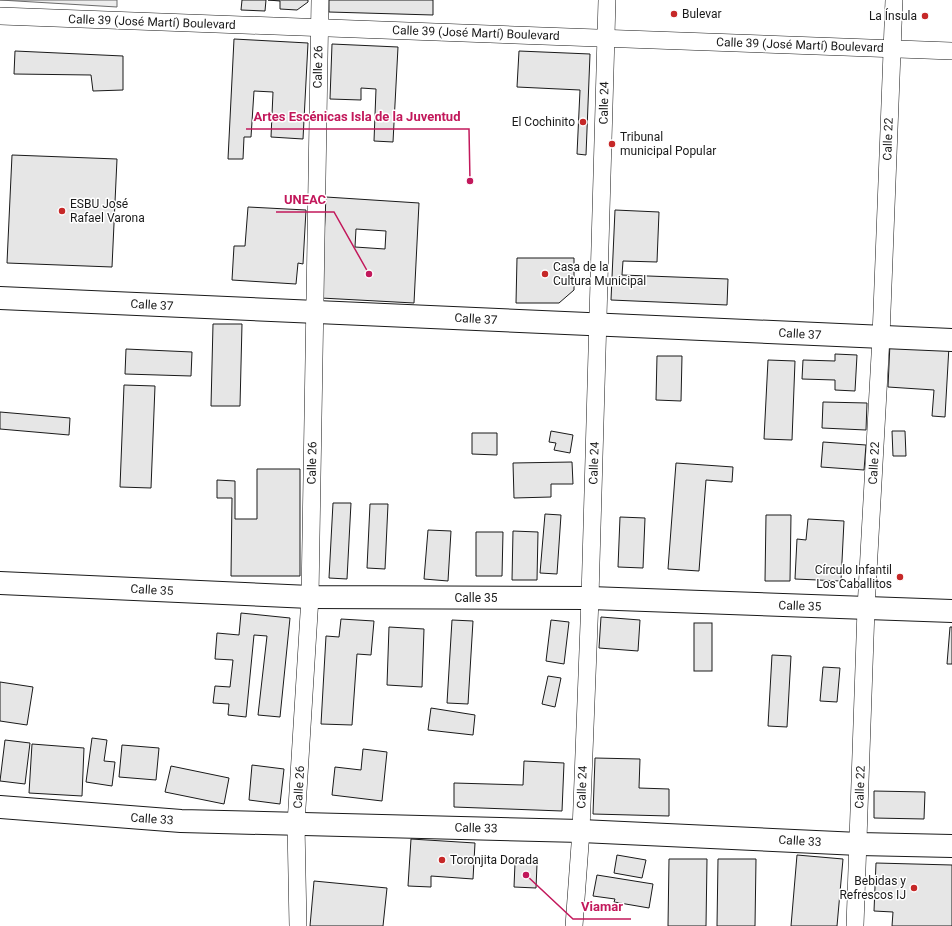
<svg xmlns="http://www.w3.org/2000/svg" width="952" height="926" font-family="Roboto,sans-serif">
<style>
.green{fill:#ededed;stroke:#6a6a6a}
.building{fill:#e6e6e6;stroke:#1a1a1a;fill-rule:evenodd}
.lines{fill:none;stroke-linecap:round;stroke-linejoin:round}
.street-casing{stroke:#1a1a1a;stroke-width:18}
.secondary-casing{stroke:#1a1a1a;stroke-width:24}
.street{stroke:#fff;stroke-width:17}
.secondary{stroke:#fff;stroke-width:22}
.poi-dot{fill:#c62828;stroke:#fff;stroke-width:1.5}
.labels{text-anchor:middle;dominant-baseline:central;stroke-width:3;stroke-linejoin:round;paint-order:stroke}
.poi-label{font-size:12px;fill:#1a1a1a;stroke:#fff;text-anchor:start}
.street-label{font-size:12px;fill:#1a1a1a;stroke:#fff}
.leader{fill:none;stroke:#c2185b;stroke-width:1.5}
.callout-dot{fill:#c2185b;stroke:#fff;stroke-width:1.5}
.callout-label{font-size:13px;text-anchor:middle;font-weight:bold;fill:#c2185b;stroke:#fff;stroke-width:3;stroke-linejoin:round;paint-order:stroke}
</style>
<rect width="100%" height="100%" fill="#fff"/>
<path class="green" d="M0 0H117V7Z"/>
<g class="building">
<path d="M242 0H266L265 11 241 10Z"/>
<path d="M268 0H308V2L297 10 280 9V1Z"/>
<path d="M329 0H433V15L329 12Z"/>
<path d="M234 39 308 43 303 139 271 137 273 92 254 91 251 137H244L243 159H228Z"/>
<path d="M332 44 398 47 393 142 374 141 376 89 361 88V100L330 99Z"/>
<path d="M15 51 123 56V90L93 91 91 75 14 74Z"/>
<path d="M519 51 590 54 586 155 577 154 580 90 517 87Z"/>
<path d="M12 155 117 159 112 267 7 263Z"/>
<path d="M326 197 419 203 414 303 321 298ZM356 229 386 231 385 249 355 247Z"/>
<path d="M248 207 306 210 303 264 298 263 296 284 232 280 234 246H245Z"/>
<path d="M615 210 659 212 657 262 623 261 622 275 728 279 727 305 611 300Z"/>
<path d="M517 258H574V290L559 303H516Z"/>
<path d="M213 324H242L240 406H211Z"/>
<path d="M890 343 949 346 945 417 932 416 934 390 888 387Z"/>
<path d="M126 349 192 352 191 376 125 374Z"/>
<path d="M835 354 857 355 855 391 835 390V380L802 379 803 360 835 361Z"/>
<path d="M657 356H682L681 401 656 400Z"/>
<path d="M768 360 795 361 792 440 764 439Z"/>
<path d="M124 385 155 386 151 488 120 487Z"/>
<path d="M823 402 867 403 866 430 822 428Z"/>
<path d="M0 412 70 418 69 435 0 429Z"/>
<path d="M551 431 573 435 570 453 554 450 556 443 549 442Z"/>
<path d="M892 431H905L906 456H893Z"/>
<path d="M472 433H497V455L472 454Z"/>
<path d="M823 442 866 445 864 470 821 467Z"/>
<path d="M572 462 573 484H551V497L514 498 513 463Z"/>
<path d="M676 463 733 467 732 482 706 480 699 571 668 569Z"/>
<path d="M257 469H300V576H231L232 498H217V480L235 481V519H257Z"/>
<path d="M333 503H351L347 579 329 578Z"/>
<path d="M370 504H388L385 569 367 568Z"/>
<path d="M545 514 561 515 557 574 540 573Z"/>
<path d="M766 515H791L790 581H765Z"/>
<path d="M620 517 645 518 643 568 618 567Z"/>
<path d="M808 519 844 521 841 581 795 579 797 539 806 540Z"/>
<path d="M428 530 451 531 448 581 424 579Z"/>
<path d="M513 531 538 532 537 580H512Z"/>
<path d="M476 532H503L502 576H476Z"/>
<path d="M241 613 290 618 280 717 258 715 267 636 254 635 246 717 228 715 229 704 213 703 215 686 230 687 233 660 215 659 217 633 239 635Z"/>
<path d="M601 617 640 620 638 651 599 648Z"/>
<path d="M341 619 374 621 371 655 357 654 352 725 321 724 326 636 339 637Z"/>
<path d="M452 620 473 621 468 704 447 703Z"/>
<path d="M551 620 569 622 564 664 546 661Z"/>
<rect x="694" y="623" width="18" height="48"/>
<path d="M389 627 424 629 422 687 387 685Z"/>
<path d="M950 627H952V664H947Z"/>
<path d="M772 655 791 656 787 727 768 726Z"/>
<path d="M823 667 840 668 837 702 820 701Z"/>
<path d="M548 676 561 678 555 707 542 704Z"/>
<path d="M0 682 33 687 27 725 0 721Z"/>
<path d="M431 708 475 715 473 735 428 730Z"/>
<path d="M92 738 107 740 104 761 115 762 112 786 86 782Z"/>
<path d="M5 740 30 743 25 784 0 781Z"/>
<path d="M32 744 84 748 82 796 29 793Z"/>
<path d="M122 745 159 748 156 780 119 777Z"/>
<path d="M363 749 387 752 382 801 332 795 335 767 361 770Z"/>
<path d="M595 758 640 759 639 788 669 789V816L593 814Z"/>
<path d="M524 761 564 763 562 811 454 807V783L523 785Z"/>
<path d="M252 765 284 769 280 804 249 800Z"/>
<path d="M171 766 229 778 224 804 165 792Z"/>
<path d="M874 791 925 792 924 819 874 818Z"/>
<path d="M411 839 475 843 473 879 431 876V887L408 886Z"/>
<path d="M617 855 646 860 642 878 614 873Z"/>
<path d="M797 855 843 859 837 926H791Z"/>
<path d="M669 859H707L706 926H668Z"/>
<path d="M718 859H756L755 926H717Z"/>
<path d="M515 863 537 864 536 888 514 887Z"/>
<path d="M876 863 952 865V926H892L893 912 874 911Z"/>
<path d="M597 875 653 884 649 908 614 902 615 899 593 896Z"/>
<path d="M314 881 387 888 383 926H310Z"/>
</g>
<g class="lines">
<g class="street-casing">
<g id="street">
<path d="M0 16 952 51"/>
<path d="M298 926 296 824 310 597 320 0"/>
<path d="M574 926 581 831 590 598 607 0"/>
<path d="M855 926 866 609 881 337 894 0"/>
</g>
</g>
<g class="secondary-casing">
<g id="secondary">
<path d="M0 298 952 340"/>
<path d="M0 583 310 597 590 598 952 611"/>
<path d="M0 807 181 821 581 831 859 844 952 846"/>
</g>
</g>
<use href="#street" class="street"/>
<use href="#secondary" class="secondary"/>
</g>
<g class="poi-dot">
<circle cx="674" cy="14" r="4"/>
<circle cx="925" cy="16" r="4"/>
<circle cx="583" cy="122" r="4"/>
<circle cx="612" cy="144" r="4"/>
<circle cx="62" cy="211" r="4"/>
<circle cx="545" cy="274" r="4"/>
<circle cx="900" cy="577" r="4"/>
<circle cx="442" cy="860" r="4"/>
<circle cx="914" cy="888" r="4"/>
</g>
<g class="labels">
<g class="poi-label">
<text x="682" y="14">Bulevar</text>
<text x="917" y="16" text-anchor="end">La Ínsula</text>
<text x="575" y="122" text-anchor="end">El Cochinito</text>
<text x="620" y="137">Tribunal<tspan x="620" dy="14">municipal Popular</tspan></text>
<text x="70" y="204">ESBU José<tspan x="70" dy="14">Rafael Varona</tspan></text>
<text x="553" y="267">Casa de la<tspan x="553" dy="14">Cultura Municipal</tspan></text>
<text x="892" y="570" text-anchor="end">Círculo Infantil<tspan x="892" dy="14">Los Caballitos</tspan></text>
<text x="450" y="860">Toronjita Dorada</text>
<text x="906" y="881" text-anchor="end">Bebidas y<tspan x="906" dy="14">Refrescos IJ</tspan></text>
</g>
<g class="street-label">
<text transform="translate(152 22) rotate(2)">Calle 39 (José Martí) Boulevard</text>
<text transform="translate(476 33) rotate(2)">Calle 39 (José Martí) Boulevard</text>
<text transform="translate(800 45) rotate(2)">Calle 39 (José Martí) Boulevard</text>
<text transform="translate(318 67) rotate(-89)">Calle 26</text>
<text transform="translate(604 103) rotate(-89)">Calle 24</text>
<text transform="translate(888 139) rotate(-88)">Calle 22</text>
<text transform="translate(152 305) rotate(3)">Calle 37</text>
<text transform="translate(476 319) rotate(3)">Calle 37</text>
<text transform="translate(800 334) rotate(3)">Calle 37</text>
<text transform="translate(312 463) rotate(-89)">Calle 26</text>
<text transform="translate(594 463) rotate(-88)">Calle 24</text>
<text transform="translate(874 463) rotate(-87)">Calle 22</text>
<text transform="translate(152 590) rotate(3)">Calle 35</text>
<text x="476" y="598">Calle 35</text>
<text transform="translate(800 606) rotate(2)">Calle 35</text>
<text transform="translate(299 787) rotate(-87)">Calle 26</text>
<text transform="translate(582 787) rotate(-88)">Calle 24</text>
<text transform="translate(860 787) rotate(-88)">Calle 22</text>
<text transform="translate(152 819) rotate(4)">Calle 33</text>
<text transform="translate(476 828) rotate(1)">Calle 33</text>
<text transform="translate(800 841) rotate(3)">Calle 33</text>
</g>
</g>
<path class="leader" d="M470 181L469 129H246M369 274L334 212H276M526 875L573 919H631"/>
<g class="callout-dot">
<circle cx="470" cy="181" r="4"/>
<circle cx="369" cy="274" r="4"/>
<circle cx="526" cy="875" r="4"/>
</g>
<g class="callout-label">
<text x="357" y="121">Artes Escénicas Isla de la Juventud</text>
<text x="305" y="204">UNEAC</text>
<text x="602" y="911">Viamar</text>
</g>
</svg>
